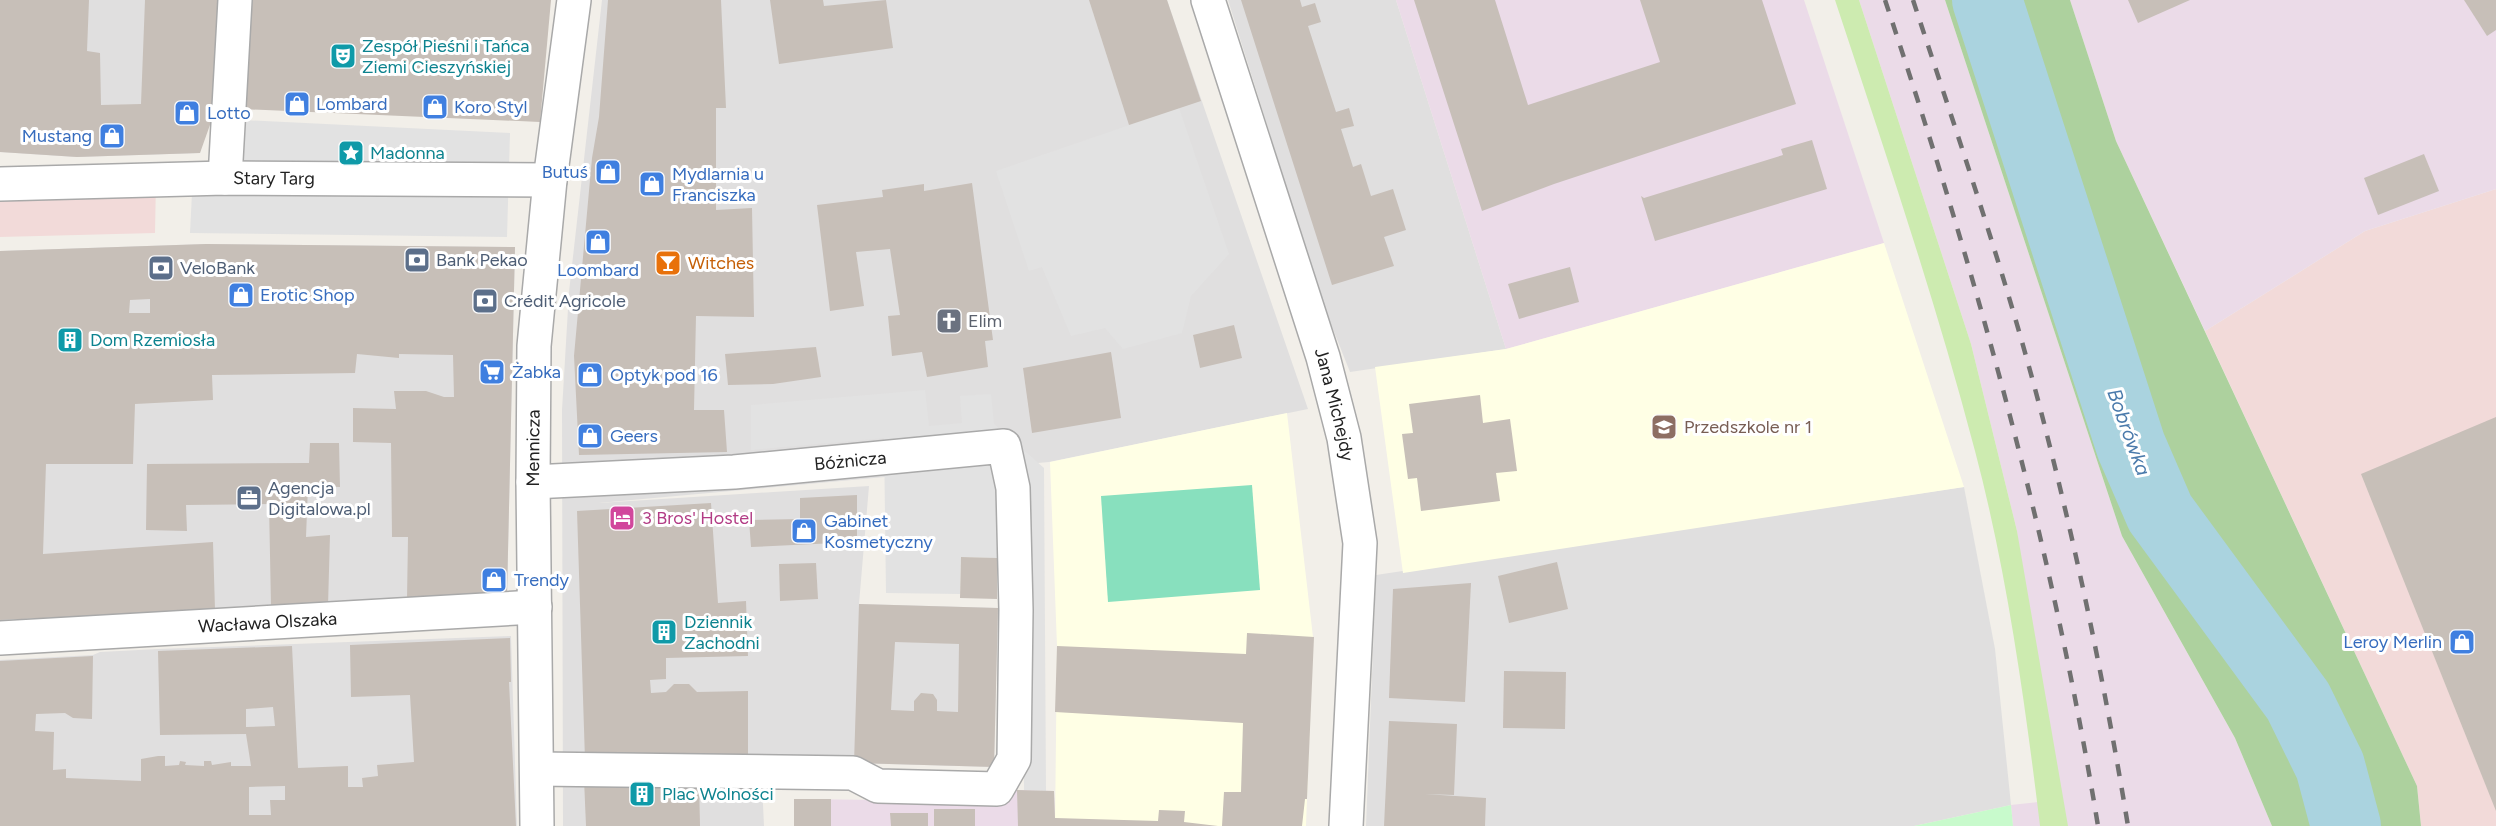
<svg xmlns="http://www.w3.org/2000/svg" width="2496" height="826" font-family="Figtree,sans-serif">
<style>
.residential{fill:#e0dfdf}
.commercial{fill:#f2dad9}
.industrial{fill:#ebdbe8}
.education{fill:#ffffe5}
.grass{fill:#cdebb0}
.forest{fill:#add19e}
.park{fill:#c8facc}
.pitch{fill:#88e0be}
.parking{fill:#e2e2e2}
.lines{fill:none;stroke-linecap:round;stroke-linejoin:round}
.river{stroke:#aad3df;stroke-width:70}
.building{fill:#c7bfb8;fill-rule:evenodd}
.minor-casing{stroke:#a9a9a9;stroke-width:36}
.minor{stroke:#fff;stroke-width:33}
.rail{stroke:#707070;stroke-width:4.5;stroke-dasharray:12 12;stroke-linecap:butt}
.labels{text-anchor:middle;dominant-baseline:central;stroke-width:6;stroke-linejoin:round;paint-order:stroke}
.culture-label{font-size:18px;fill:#0d838f;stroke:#fff;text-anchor:start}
.shop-label{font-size:18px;fill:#366cbe;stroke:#fff;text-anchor:start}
.street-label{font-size:18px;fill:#222;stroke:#fff}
.service-label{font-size:18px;fill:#4e5e75;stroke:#fff;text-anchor:start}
.food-label{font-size:18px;fill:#c56008;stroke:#fff;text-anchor:start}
.worship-label{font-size:18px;fill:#5b616d;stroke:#fff;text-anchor:start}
.education-label{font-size:18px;fill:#785e54;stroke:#fff;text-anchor:start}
.hotel-label{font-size:18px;fill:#b23c85;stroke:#fff;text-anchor:start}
.water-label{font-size:20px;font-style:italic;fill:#4a7aab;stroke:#fff}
</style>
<rect width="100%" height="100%" fill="#f2efe9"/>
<g class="residential">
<path d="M0 0H224L200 153 77 157 0 152Z"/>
<path d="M602 0H1167L1308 409 1049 462 599 503 869 486 859 604 998 608 994 767 854 763 762 783 764 826H563L562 410 569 292Z"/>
<path d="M1228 0H1396L1506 349 1350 372 1323 304Z"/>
<path d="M206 244 515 247 507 595 328 606 0 620V251Z"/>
<path d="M1964 487 1995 649 2011 805 1914 826H1366L1376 575Z"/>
<path d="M511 636 517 826H0V660L93 655 100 652 158 649Z"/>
</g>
<g class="commercial">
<path d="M156 180 155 233 0 237V184Z"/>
<path d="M2496 189V826H2421L2417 786 2205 331 2365 231Z"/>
</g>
<g class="industrial">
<path d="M1396 0H1804L1884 243 1506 349Z"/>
<path d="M1859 0H1945L2122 536 2235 738 2272 826H2013L2011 805 2038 802 2017 531 1971 344Z"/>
<path d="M2070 0H2496V189L2365 231 2205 331 2116 141Z"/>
<path d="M1017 790 1054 791 1055 826H795L794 799 969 801Z"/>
</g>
<g class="education">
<path d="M1884 243 1964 487 1403 573 1375 367 1506 349Z"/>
<path d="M1287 413 1313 637 1306 826H1055L1057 646 1050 462Z"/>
</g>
<path class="grass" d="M1835 0H1859L1971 344 2017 531 2068 826H2040C2025 702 2007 572 1975 451 1935 298 1884 149 1835 0Z"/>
<path class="forest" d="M1945 0H2070L2116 141 2417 786 2421 826H2272L2235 738 2122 536Z"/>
<path class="park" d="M2011 805 2013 826H1914Z"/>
<path class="pitch" d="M1252 485 1260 590 1108 602 1101 496Z"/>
<g class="parking">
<path d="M1179 108 1229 254 1191 296 1182 333 1123 349 1105 328 1071 336 1042 267 1029 271 996 171Z"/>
<path d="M243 120 510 133 507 237 190 233 192 193Z"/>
<path d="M925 390 929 426 962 423 960 396 991 394 994 424 1044 468 1046 791 1024 790 1023 559 961 557 960 594 886 593 884 438 751 450V405Z"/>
</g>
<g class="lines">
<path class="river" d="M1987 0 2131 446 2160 513 2298 701 2330 766 2346 826"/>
</g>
<g class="building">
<path d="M0 0H89L87 51 100 53 101 105 141 104 145 0H220L216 108 200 153 77 157 0 152Z"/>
<path d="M245 0H551L540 122 241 109Z"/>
<path d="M608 0H721L726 108H716V210L752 208 754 317 696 316 694 410H724L727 452 579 455 574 356 592 158 599 117Z"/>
<path d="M770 0H823L824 6 886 0 893 48 779 64Z"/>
<path d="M1089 0H1167L1201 101 1129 125Z"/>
<path d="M1241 0H1300L1302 7 1315 3 1321 22 1308 26 1336 112 1349 108 1354 126 1341 129 1353 167 1361 164 1371 196 1393 189 1406 230 1384 237 1394 266 1332 285Z"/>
<path d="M1414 0H1495L1528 105 1660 62 1640 0H1762L1796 104 1554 184 1482 211Z"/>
<path d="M2128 0H2190L2138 23Z"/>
<path d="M2464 0H2496V30L2487 36Z"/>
<path d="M1812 140 1827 189 1655 241 1641 196 1644 198 1783 155 1781 149Z"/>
<path d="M2424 154 2439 191 2378 215 2364 178Z"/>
<path d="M972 183 993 340 985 341 988 367 927 377 922 352 892 356 888 316 900 315 890 249 856 252 864 306 830 311 817 205 883 197 882 190 924 184V191Z"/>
<path d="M206 244 515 247 507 595 407 599 408 537H392L391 443 353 442V408L396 409 394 391H426L444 397H454L453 355 399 354V358L357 354 355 373 212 375 213 400 135 404 133 464H46L43 554 213 542 215 610 0 620V251ZM150 299V313H129L130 300Z"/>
<path d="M1570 267 1579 302 1519 319 1508 284Z"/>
<path d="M1234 325 1242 358 1200 368 1193 335Z"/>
<path d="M816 347 821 377 773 384 728 385 725 354Z"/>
<path d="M1111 352 1121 418 1032 433 1023 368Z"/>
<path d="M1480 395 1483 423 1510 419 1517 471 1496 473 1500 501 1421 511 1417 478 1408 479 1402 434 1413 433 1409 404Z"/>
<path d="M2496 417V811L2361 474Z"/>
<path d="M310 443H339L340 487 308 486 306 537 330 535 328 606H271L269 504 186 505 187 531 146 530 147 464 309 463Z"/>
<path d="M857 495V542L751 547 749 520 800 519V498Z"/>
<path d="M711 503 718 603 746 601 748 656 666 658V679L650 680 651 693 666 692 674 684H689L697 692 748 691V760H585L577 511Z"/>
<path d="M961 557 997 558V599L960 598Z"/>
<path d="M1557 562 1568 609 1509 623 1498 576Z"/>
<path d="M816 563 818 599 780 601 779 564Z"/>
<path d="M1471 583 1465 702 1389 698 1393 589Z"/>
<path d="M859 604 998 608 994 767 854 763ZM895 642 959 644 958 712 937 711V700L933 694 921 693 914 701V711L891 710Z"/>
<path d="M1247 633 1314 637 1307 799H1305L1302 826H1222L1224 792H1241L1243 723 1055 712 1057 646 1246 654Z"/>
<path d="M510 638 511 682H509L516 826H0V661L93 656 92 719 73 718 65 713 36 714 35 731 54 732 53 770 66 769V778L141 781V759L158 756H165V766L179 765 180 761 186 762 185 765 204 766V761H211L212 765 231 762V766H251L246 734 160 735 158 651 292 646 298 768 348 766V787H363L362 778 378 776 377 765 414 762 410 695 351 697 350 645ZM273 707 275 726 246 727V709ZM285 786V800H270L271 815H249V787Z"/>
<path d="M1504 671 1566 672 1565 729 1503 728Z"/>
<path d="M1389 721 1457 724 1454 795 1425 794 1486 798 1485 826H1384Z"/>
<path d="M584 779 699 780 700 826H586Z"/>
<path d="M1017 790 1054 791 1055 818 1158 821 1159 810 1185 811 1184 822 1218 826H1018Z"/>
<rect x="794" y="799" width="37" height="27"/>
<rect x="934" y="809" width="41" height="17"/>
<path d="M890 813H928V826H891Z"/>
</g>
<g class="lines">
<g class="minor-casing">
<g id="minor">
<path id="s1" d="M1208 0 1323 357 1344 438 1360 543 1346 826"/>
<path d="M225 178 235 0"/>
<path id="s2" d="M0 184 225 178 550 180"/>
<path id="s3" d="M533 482 734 472 1004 446 1013 488 1016 610 1014 759 997 789 878 786 853 773 537 769"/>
<path id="s4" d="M0 638 535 607"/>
<path id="s5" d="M537 826 533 482 534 346 550 180 574 0"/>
</g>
</g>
<use href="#minor" class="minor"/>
<g class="rail">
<path d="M1885 0C1975 270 2052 544 2098 826"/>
<path d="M1913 0C1961 146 2012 293 2049 443 2081 570 2107 698 2128 826"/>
</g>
</g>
<defs>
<g id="theatre-square" transform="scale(1.35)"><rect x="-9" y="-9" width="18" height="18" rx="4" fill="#0f9aa8" stroke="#fff"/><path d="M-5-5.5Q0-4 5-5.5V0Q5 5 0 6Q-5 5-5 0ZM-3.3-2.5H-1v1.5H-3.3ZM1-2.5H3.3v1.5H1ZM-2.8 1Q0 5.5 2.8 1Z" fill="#fff"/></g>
<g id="shop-square" transform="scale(1.35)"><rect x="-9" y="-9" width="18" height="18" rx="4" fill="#3f7fe0" stroke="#fff"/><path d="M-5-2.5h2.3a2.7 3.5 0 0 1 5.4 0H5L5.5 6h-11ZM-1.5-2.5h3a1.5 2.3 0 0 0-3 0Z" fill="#fff"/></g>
<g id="sight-square" transform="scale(1.35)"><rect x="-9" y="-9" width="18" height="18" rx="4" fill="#0f9aa8" stroke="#fff"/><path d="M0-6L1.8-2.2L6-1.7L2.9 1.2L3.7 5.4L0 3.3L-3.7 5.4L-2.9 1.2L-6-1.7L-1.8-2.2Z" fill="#fff"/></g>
<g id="bank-square" transform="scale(1.35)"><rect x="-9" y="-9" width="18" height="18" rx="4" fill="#5c6f8a" stroke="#fff"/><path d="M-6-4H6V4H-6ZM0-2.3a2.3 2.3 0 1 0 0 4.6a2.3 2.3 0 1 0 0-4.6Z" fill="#fff"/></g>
<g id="bar-square" transform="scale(1.35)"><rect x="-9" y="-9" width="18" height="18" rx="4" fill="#e8710a" stroke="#fff"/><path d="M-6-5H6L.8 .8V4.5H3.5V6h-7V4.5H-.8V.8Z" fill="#fff"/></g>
<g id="church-square" transform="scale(1.35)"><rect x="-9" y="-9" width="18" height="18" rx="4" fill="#6b7280" stroke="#fff"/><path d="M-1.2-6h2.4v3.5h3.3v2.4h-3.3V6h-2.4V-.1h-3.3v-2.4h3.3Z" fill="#fff"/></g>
<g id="building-square" transform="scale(1.35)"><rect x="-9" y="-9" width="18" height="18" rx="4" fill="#0f9aa8" stroke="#fff"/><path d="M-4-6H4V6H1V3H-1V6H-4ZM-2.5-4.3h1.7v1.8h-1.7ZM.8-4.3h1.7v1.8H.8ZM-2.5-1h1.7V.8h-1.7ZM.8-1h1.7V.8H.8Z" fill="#fff"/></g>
<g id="supermarket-square" transform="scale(1.35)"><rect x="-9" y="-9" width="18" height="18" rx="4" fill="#3f7fe0" stroke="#fff"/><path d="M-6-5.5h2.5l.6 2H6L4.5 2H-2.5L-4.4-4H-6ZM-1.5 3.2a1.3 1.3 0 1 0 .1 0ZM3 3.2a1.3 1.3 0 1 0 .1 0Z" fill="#fff"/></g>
<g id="school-square" transform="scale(1.35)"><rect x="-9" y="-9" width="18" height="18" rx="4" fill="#8d6e63" stroke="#fff"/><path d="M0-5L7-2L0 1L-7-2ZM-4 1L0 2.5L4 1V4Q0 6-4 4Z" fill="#fff"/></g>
<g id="office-square" transform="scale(1.35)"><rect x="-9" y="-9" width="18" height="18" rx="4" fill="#5c6f8a" stroke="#fff"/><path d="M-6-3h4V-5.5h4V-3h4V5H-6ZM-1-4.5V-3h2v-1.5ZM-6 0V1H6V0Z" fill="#fff"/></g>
<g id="hotel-square" transform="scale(1.35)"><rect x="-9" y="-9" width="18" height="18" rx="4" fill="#d1479c" stroke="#fff"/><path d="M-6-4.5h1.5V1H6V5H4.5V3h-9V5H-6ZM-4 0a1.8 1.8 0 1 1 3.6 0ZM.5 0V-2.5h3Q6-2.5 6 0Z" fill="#fff"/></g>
</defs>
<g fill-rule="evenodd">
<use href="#theatre-square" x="343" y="56"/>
<use href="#shop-square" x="297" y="104"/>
<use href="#shop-square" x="435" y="107"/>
<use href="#shop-square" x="187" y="113"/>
<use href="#shop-square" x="112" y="136"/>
<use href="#sight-square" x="351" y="153"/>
<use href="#shop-square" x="608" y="172"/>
<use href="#shop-square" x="652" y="184"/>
<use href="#shop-square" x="598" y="242"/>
<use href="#bank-square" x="417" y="260"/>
<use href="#bar-square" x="668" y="263"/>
<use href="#bank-square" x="161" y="268"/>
<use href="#shop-square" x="241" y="295"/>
<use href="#bank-square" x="485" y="301"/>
<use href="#church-square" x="949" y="321"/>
<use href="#building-square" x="70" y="340"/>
<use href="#supermarket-square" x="492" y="372"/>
<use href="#shop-square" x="590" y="375"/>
<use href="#school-square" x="1664" y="427"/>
<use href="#shop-square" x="590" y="436"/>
<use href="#office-square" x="249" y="498"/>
<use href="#hotel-square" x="622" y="518"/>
<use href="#shop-square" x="804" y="531"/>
<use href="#shop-square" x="494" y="580"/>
<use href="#building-square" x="664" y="632"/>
<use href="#shop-square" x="2462" y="642"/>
<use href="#building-square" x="642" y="794"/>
</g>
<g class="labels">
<g class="culture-label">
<text x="362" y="46">Zespół Pieśni i Tańca<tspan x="362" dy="21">Ziemi Cieszyńskiej</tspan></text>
<text x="370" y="153">Madonna</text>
<text x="90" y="340">Dom Rzemiosła</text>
<text x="684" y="622">Dziennik<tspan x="684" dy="21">Zachodni</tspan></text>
<text x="662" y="794">Plac Wolności</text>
</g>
<g class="shop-label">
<text x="316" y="104">Lombard</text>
<text x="454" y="107">Koro Styl</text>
<text x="207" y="113">Lotto</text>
<text x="92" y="136" text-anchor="end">Mustang</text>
<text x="588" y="172" text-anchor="end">Butuś</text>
<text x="672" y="174">Mydlarnia u<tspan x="672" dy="21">Franciszka</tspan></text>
<text x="598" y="270" text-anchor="middle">Loombard</text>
<text x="260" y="295">Erotic Shop</text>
<text x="512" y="372">Żabka</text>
<text x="610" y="375">Optyk pod 16</text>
<text x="610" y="436">Geers</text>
<text x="824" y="521">Gabinet<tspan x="824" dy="21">Kosmetyczny</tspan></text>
<text x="514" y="580">Trendy</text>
<text x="2442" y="642" text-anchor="end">Leroy Merlin</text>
</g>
<g class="street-label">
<text stroke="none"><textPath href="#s2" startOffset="274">Stary Targ</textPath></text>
<text stroke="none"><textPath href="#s1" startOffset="424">Jana Michejdy</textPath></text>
<text stroke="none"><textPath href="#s5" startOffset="378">Mennicza</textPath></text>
<text stroke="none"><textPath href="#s3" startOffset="318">Bóżnicza</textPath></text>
<text stroke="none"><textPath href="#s4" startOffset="268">Wacława Olszaka</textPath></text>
</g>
<g class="service-label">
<text x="436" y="260">Bank Pekao</text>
<text x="180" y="268">VeloBank</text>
<text x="504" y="301">Crédit Agricole</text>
<text x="268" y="488">Agencja<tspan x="268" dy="21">Digitalowa.pl</tspan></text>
</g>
<g class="food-label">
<text x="688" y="263">Witches</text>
</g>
<g class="worship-label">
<text x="968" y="321">Elim</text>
</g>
<g class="education-label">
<text x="1684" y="427">Przedszkole nr 1</text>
</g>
<g class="hotel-label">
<text x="642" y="518">3 Bros' Hostel</text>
</g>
<g class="water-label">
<text transform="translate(2129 432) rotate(70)">Bobrówka</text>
</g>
</g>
</svg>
